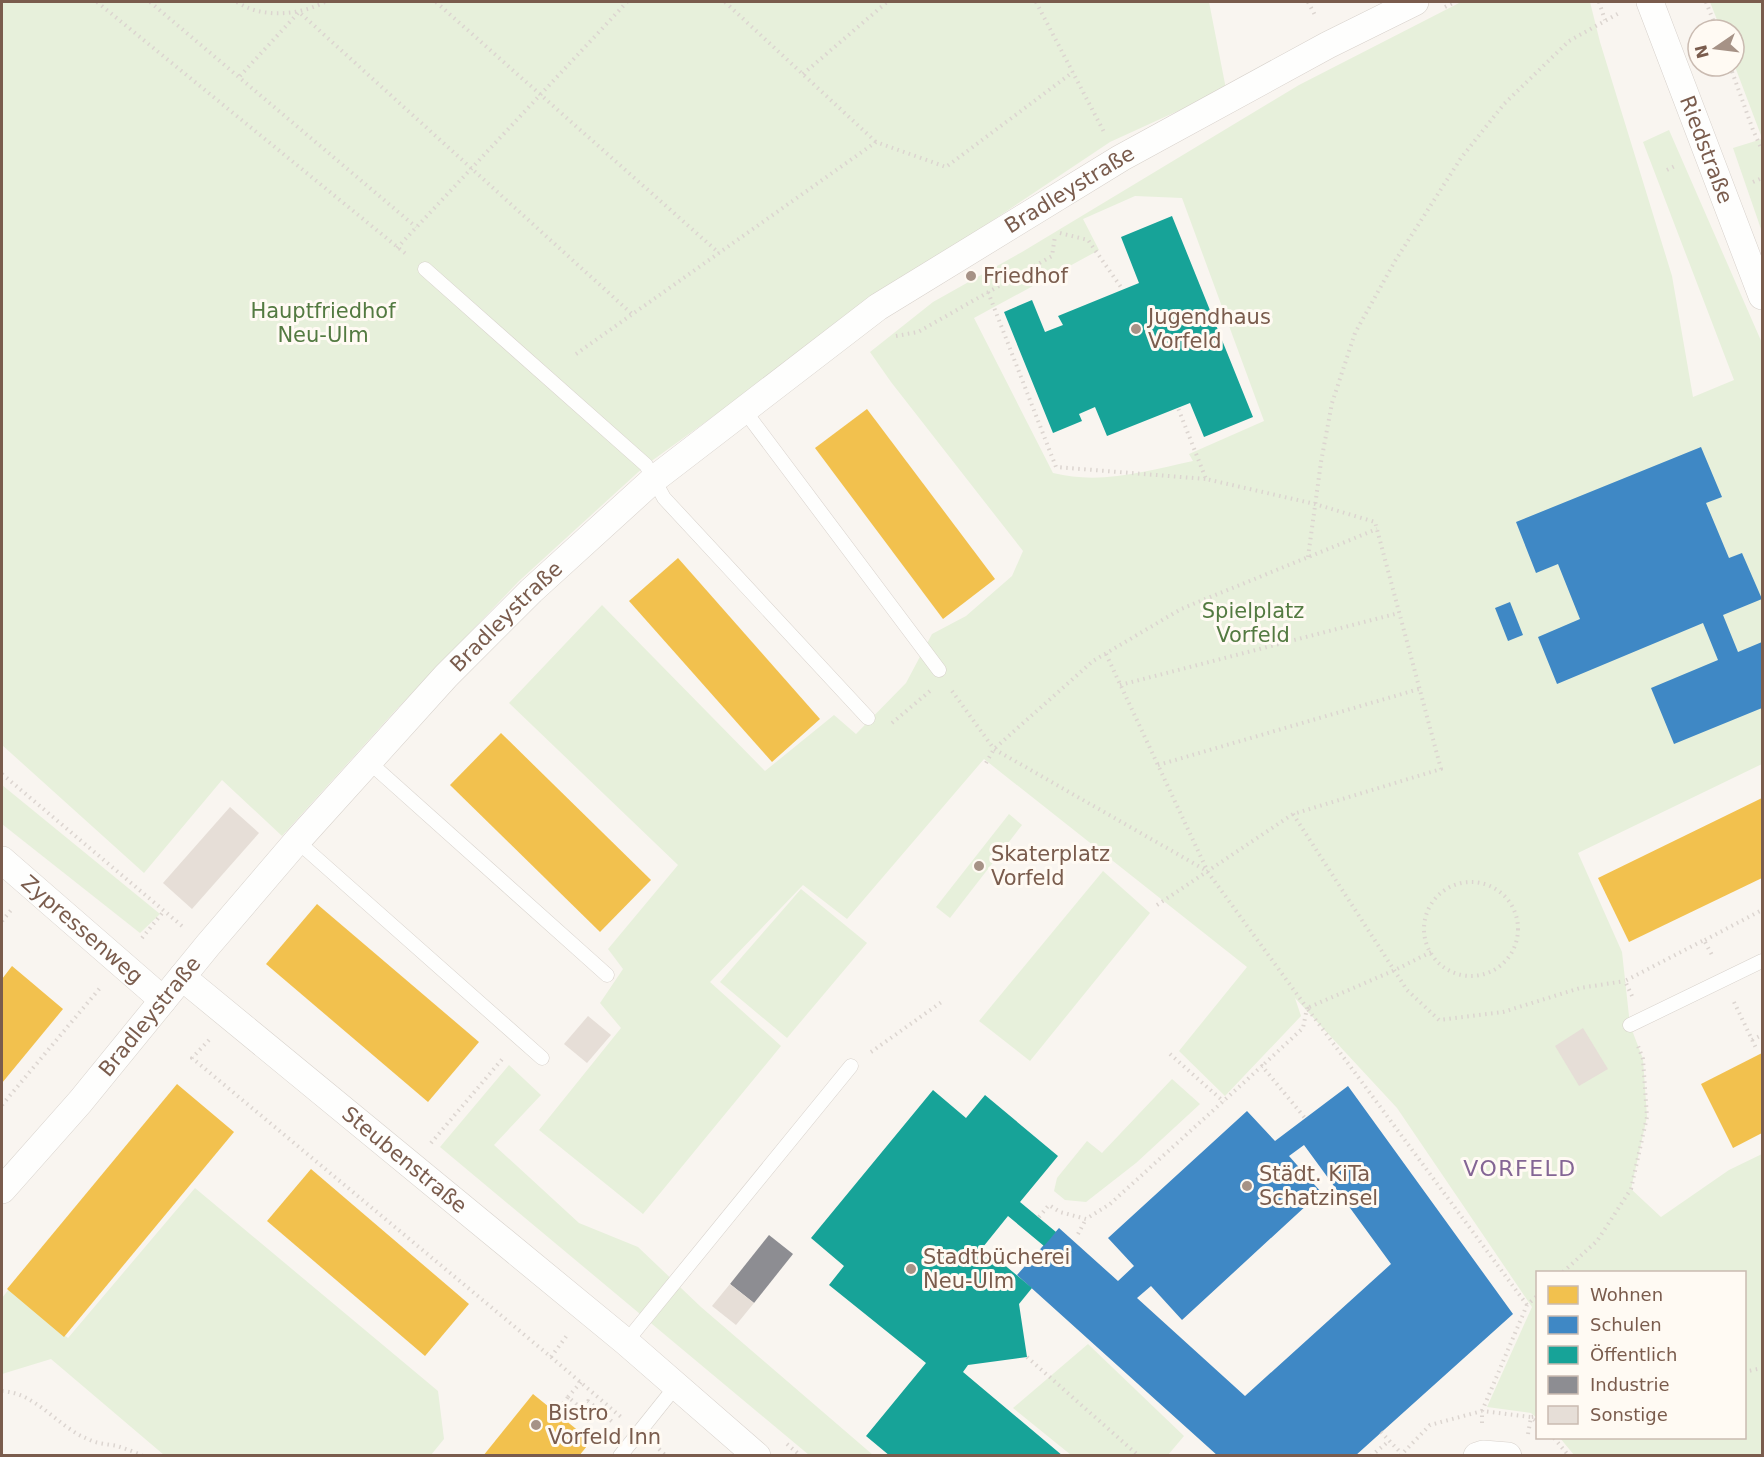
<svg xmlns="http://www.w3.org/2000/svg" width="1764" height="1457" font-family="'DejaVu Sans',sans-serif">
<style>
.green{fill:#e7f0db;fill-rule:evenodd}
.homes{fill:#f2c14e}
.schools{fill:#3f88c5;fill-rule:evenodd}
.public{fill:#17a398}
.industry{fill:#8d8d92}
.building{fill:#e6ded7}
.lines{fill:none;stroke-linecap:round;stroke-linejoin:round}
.service-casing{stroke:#d7d1cb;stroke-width:15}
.minor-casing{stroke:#d7d1cb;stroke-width:28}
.path{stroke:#dcd5d0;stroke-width:4;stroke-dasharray:1.5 4.5;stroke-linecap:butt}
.service{stroke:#fefefd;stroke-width:14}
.minor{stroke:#fefefd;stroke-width:27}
.poi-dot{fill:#a69286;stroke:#fffaf3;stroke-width:2}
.labels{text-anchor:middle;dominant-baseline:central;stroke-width:6;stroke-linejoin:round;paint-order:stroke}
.street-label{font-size:21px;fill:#7a5c4d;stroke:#fffaf3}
.poi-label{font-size:21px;fill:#7a5c4d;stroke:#fffaf3;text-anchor:start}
.park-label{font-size:21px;fill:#537a41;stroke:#fffaf3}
.neighbourhood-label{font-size:22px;letter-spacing:1.5px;fill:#846695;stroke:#fffaf3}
</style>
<rect width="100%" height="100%" fill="#f9f5f0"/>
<g class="green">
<path d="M2 2H1209L1226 89 1110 142 887 291 646 465 519 581 394 712 282 836 222 780 144 873 2 745Z"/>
<path d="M1461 2H1590L1600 42 1672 276 1693 397 1734 380 1643 142 1669 130 1762 343V764L1578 853 1622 952 1630 1025 1643 1059 1647 1117 1631 1189 1661 1217 1729 1170 1762 1154V1455H1574L1560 1438H1744V1272H1538L1537 1418 1531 1413 1487 1407 1532 1307 1397 1108 1295 998 1301 1016 1225 1096 1179 1051 1247 967 984 759 847 919 803 885 710 982 781 1046 643 1214 539 1130 621 1028 600 1003 623 969 608 949 678 865 509 703 602 605 765 771 834 715 856 734 906 683 932 634 966 616 1012 576 1023 551 891 382 870 352 933 302 1022 252 1299 85ZM1135 196 1182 198 1264 421 1189 454 1193 461C1146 471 1101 485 1053 473L974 318 1099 250 1083 219Z"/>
<path d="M1710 2H1762V138L1734 64V30H1721Z"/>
<path d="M1762 139V232L1733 148Z"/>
<path d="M2 785 160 914 140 933 2 824Z"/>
<path d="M1009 814 1022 825 950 918 936 907Z"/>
<path d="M1103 871 1150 913 1030 1061 979 1021Z"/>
<path d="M801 889 867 943 787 1038 720 982Z"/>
<path d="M509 1065 541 1095 494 1145 579 1223 638 1247 701 1307 873 1455H809L440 1147Z"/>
<path d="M1172 1079 1200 1104 1136 1163 1086 1202 1065 1200 1054 1191 1057 1178 1087 1141 1102 1153Z"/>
<path d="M195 1188 438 1391 444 1439 431 1455H164L51 1359 2 1374V1298L9 1289 68 1338Z"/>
<path d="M1088 1344 1184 1436 1168 1455H1071L1013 1408Z"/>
</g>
<g class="homes">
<path d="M867 409 995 579 943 619 815 448Z"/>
<path d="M678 558 820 719 772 762 629 601Z"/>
<path d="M501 733 651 880 600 932 450 785Z"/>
<path d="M1762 798V878L1629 942 1598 878Z"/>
<path d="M317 904 479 1042 428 1102 266 964Z"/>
<path d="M12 966 63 1009 2 1083V979Z"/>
<path d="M1762 1053V1133L1733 1148 1701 1084Z"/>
<path d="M177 1084 234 1132 64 1337 7 1289Z"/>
<path d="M311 1169 469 1304 425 1356 267 1221Z"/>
<path d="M533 1394 591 1441 579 1456H483Z"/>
</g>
<g class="schools">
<path d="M1701 447 1722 497 1706 503 1729 558 1742 553 1762 599 1723 615 1738 652 1762 642V708L1674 744 1651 688 1718 660 1703 623 1557 684 1538 637 1580 619 1558 564 1536 573 1516 522Z"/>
<path d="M1510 602 1523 635 1508 641 1495 608Z"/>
<path d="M1348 1086 1513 1314 1355 1456H1218L1017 1275 1059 1228 1118 1281 1134 1266 1108 1238 1247 1111 1275 1141ZM1304 1145 1391 1264 1245 1396 1137 1298 1151 1286 1182 1320 1321 1192 1289 1156Z"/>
</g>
<g class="public">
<path d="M1172 216 1253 417 1204 437 1190 403 1107 436 1095 407 1079 414 1082 421 1053 433 1004 312 1032 300 1045 332 1063 325 1058 316 1139 283 1121 237Z"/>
<path d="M933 1090 966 1118 985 1095 1058 1156 1020 1202 1056 1232 1044 1246 1008 1216 983 1247 1032 1288 1019 1304 1027 1357 968 1365 963 1372 1063 1456H890L866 1436 926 1363 829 1285 844 1266 811 1238Z"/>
</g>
<path class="industry" d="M769 1235 793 1254 754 1303 730 1284Z"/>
<g class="building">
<path d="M230 807 259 833 192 909 163 883Z"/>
<path d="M588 1016 611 1035 587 1063 564 1044Z"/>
<path d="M1583 1028 1608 1069 1579 1086 1555 1046Z"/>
<path d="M730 1284 754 1303 736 1325 712 1306Z"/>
</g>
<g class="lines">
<g class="service-casing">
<g id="service">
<path d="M425 269 646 465 664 498 868 718"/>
<path d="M744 410 939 670"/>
<path d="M369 762 607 975"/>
<path d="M297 841 542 1058"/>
<path d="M1630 1025 1762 961"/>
<path d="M626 1342 851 1066"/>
<path d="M620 1456 676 1386"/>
</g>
</g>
<g class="minor-casing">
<g id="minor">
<path id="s1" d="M1650 2 1762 296"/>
<path id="s2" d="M2 860 163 1000"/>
<path id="s3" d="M182 977 626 1342 757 1456"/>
<path id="s4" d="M2 1190 80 1102 208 945 297 841 446 676 531 591 653 480 878 307 1121 158 1328 45 1415 2"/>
<path d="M1477 1456 1483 1454 1508 1456"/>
</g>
</g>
<g class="path">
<path d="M97 2 406 254"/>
<path d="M150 2 416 227"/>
<path d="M237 2C262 19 300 15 325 2"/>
<path d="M436 2 719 253"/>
<path d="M725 2 876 142"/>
<path d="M1036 2 1104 132"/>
<path d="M1308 2 1316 17"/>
<path d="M1599 2 1605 20"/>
<path d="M1706 2 1717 30"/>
<path d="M1445 7 1455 2"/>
<path d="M1730 66 1753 130 1762 150"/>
<path d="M803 74 887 2"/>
<path d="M240 76 299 12 632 314"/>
<path d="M1667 170 1677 165"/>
<path d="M1753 182 1762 178"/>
<path d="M1060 233 1088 240 1123 290"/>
<path d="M397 248 627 2"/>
<path d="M988 292 1056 467 1206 479"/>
<path d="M896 336 918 332 1052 256 1055 236"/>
<path d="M576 354 876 142 946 167 1073 72"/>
<path d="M1308 557 1321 462 1332 403 1355 333 1395 261 1461 158 1504 104 1569 41 1621 12"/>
<path d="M1106 654 1207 870"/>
<path d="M1120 685 1399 613"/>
<path d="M952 691 994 749 1207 871 1307 1008 1303 1028 1262 1066"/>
<path d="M892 723 930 691"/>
<path d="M986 763 994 749 1093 661 1181 609 1377 529"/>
<path d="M1158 765 1419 689"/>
<path d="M2 774 182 926"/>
<path d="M1293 814 1407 990 1439 1020 1503 1012 1580 988 1625 981"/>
<circle cx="1471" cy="929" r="47"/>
<path d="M1157 905 1293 814 1441 769 1375 522 1315 504 1206 479 1178 408"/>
<path d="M2 921 12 909"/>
<path d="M142 938 164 911"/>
<path d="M1705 940 1762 910"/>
<path d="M1431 952 1395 970 1307 1008 1527 1305"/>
<path d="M1632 996 1625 981 1704 940 1713 957"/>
<path d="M1734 1002 1756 1048"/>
<path d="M209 1040 192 1058 551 1357 568 1334"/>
<path d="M1752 1040 1762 1035"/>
<path d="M871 1052 943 1001"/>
<path d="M1170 1054 1224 1102"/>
<path d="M2 1105 100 988"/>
<path d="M431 1143 504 1057"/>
<path d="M1039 1217 1049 1205 1060 1212 1086 1219 1110 1204 1262 1066 1305 1118"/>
<path d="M1078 1234 1086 1219"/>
<path d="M1563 1272 1597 1241 1631 1189 1647 1117 1643 1059 1638 1046"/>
<path d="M551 1357 621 1417"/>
<path d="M1027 1357 1139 1456"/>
<path d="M1744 1372 1762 1368"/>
<path d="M2 1391C37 1393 58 1428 90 1440 98 1444 108 1444 117 1446 126 1449 135 1452 143 1456"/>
<path d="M568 1397 581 1382"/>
<path d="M556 1413 568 1397 582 1409 588 1401 615 1424"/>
<path d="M1482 1423V1411L1527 1305 1538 1295"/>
<path d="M1381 1432 1401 1453"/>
<path d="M1528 1434 1531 1417 1538 1416"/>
<path d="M1554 1438 1569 1456"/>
<path d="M787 1444 801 1456"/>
<path d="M659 1449 666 1456"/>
<path d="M1371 1456 1389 1441"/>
<path d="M1400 1456 1430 1425 1482 1411 1531 1417 1538 1423"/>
</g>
<use href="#service" class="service"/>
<use href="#minor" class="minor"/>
</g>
<g class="poi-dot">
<circle cx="971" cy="276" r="6"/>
<circle cx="1136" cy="329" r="6"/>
<circle cx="979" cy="866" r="6"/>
<circle cx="1247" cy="1186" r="6"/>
<circle cx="911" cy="1269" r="6"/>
<circle cx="536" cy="1425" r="6"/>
</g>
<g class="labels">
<g class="street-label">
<text stroke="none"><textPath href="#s1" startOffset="158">Riedstraße</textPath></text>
<text stroke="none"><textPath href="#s4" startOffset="1473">Bradleystraße</textPath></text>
<text stroke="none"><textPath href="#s4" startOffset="764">Bradleystraße</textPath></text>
<text stroke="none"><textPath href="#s2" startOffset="106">Zypressenweg</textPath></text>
<text stroke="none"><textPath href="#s4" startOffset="228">Bradleystraße</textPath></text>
<text stroke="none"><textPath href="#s3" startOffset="288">Steubenstraße</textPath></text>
</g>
<g class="poi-label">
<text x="983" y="276">Friedhof</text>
<text x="1148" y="317">Jugendhaus<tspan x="1148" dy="24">Vorfeld</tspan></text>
<text x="991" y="854">Skaterplatz<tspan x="991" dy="24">Vorfeld</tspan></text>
<text x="1259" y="1174">Städt. KiTa<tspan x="1259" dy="24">Schatzinsel</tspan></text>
<text x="923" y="1257">Stadtbücherei<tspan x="923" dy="24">Neu-Ulm</tspan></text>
<text x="548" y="1413">Bistro<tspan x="548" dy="24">Vorfeld Inn</tspan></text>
</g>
<g class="park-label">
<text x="323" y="311">Hauptfriedhof<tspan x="323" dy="24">Neu-Ulm</tspan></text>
<text x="1253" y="611">Spielplatz<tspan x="1253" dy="24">Vorfeld</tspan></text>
</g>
<g class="neighbourhood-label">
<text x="1520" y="1168">VORFELD</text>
</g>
</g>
<rect width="1764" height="1457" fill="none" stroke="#7a5c4d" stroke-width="6"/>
<rect x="1536" y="1271" width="210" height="168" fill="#fffaf3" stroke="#cabbb1" stroke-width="1.5"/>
<rect x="1548" y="1286" width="30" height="18" fill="#f2c14e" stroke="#cabbb1" stroke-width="1.5"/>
<text x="1590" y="1301" font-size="18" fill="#7a5c4d">Wohnen</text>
<rect x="1548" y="1316" width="30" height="18" fill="#3f88c5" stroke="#cabbb1" stroke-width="1.5"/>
<text x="1590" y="1331" font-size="18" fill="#7a5c4d">Schulen</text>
<rect x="1548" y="1346" width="30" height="18" fill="#17a398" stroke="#cabbb1" stroke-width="1.5"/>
<text x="1590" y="1361" font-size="18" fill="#7a5c4d">Öffentlich</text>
<rect x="1548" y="1376" width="30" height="18" fill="#8d8d92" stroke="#cabbb1" stroke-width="1.5"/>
<text x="1590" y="1391" font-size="18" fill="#7a5c4d">Industrie</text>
<rect x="1548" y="1406" width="30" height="18" fill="#e6ded7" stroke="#cabbb1" stroke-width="1.5"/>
<text x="1590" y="1421" font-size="18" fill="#7a5c4d">Sonstige</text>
<g transform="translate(1716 48) rotate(256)"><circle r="28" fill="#fffaf3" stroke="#cabbb1" stroke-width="1.5"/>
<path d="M0-4.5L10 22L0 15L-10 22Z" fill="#a69286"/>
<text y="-9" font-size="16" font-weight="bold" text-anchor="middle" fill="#7a5c4d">N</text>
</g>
</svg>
